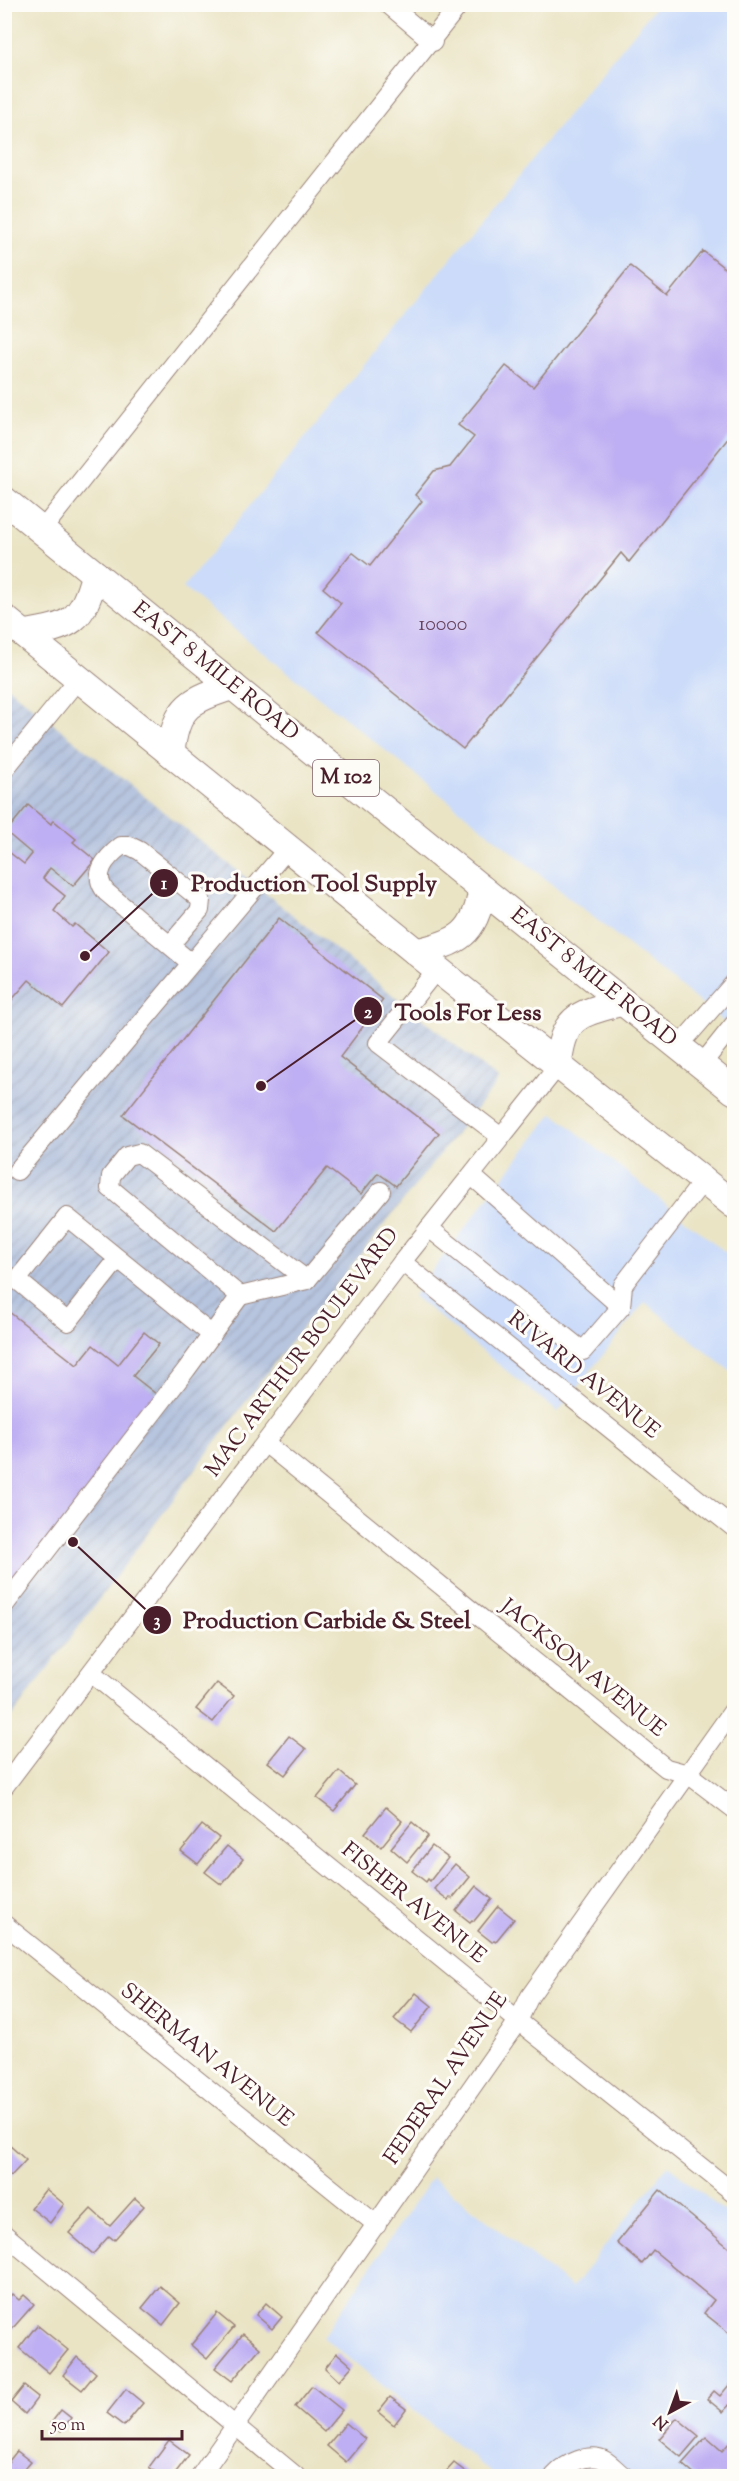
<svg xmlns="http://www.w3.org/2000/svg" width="739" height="2481" font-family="'Sorts Mill Goudy',serif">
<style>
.built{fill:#cbdbf9}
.industrial{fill:url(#industrial-furrows)}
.building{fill:#beaef3}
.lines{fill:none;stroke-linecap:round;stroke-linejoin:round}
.minor-casing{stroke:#9a8278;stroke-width:20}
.highway-casing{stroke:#9a8278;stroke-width:29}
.minor{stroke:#fff;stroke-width:18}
.highway{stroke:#fff;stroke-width:27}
.labels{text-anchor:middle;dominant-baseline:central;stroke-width:6;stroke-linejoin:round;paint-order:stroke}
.number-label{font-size:20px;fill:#67435d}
.shield{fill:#fdfcf7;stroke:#806168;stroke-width:1.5}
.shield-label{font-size:21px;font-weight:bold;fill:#4a1f2b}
.street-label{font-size:22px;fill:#4a1f2b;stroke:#fdfcf7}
.leader{fill:none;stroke:#4a1f2b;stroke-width:2}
.callout-dot{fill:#4a1f2b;stroke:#fdfcf7;stroke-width:2}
.mark-label{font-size:18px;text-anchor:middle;font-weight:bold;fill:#fff}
.callout-label{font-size:24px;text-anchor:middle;font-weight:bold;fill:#4a1f2b;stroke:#fdfcf7;stroke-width:6;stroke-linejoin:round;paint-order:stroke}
</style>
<defs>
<pattern id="industrial-furrows" width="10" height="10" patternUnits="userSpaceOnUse" patternTransform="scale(1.5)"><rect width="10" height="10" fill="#b7c5de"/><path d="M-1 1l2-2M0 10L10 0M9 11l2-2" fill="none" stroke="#9fa9bf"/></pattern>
</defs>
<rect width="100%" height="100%" fill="#fdfcf7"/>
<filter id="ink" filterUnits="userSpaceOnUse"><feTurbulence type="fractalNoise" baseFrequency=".0167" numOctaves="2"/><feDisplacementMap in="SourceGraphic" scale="12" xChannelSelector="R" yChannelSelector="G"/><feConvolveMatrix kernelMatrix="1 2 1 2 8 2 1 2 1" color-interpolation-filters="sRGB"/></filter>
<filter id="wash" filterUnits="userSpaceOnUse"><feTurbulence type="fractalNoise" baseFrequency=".008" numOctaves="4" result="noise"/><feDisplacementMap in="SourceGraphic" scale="24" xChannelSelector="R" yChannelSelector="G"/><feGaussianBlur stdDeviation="1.35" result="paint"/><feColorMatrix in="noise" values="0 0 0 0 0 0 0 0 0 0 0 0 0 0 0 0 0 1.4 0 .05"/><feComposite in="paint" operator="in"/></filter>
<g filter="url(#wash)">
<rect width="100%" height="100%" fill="#eae4c5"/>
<g class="built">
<path d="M657 5H734V1030L183 588Z"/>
<path d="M553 1113 734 1259V1374L645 1302 558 1412 413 1296Z"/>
<path d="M668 2165 734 2220V2476H495L323 2337 432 2177 572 2288Z"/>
</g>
<path class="industrial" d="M4 684 499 1080 278 1358 5 1726Z"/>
<g id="blocks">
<g class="building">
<path d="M703 251 728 271 734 264V431L629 562 621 553 463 749 318 632 341 603 323 588 352 552 370 566 422 501 415 495 434 471 450 467 474 437 458 425 506 366 533 387 630 266 667 296Z"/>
<path d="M28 805 51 824 53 820 76 839 73 842 95 860 73 886 50 868 43 878 65 896 54 911 72 927 75 924 109 952 63 1008 29 980 4 1009V848L24 864 32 854 6 832Z"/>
<path d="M279 918 383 1000 340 1057 439 1133 396 1186 378 1173 361 1194 327 1168 276 1231 123 1115Z"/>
<path d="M4 1308 77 1365 93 1345 118 1365 144 1332 159 1344 133 1376 161 1398 4 1597Z"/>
<path d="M217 1683 234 1696 213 1722 196 1709Z"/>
<path d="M289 1736 306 1749 285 1775 268 1762Z"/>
<path d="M339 1771 355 1785 334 1811 317 1798Z"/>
<path d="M386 1807 402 1821 381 1847 365 1833Z"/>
<path d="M412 1822 428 1836 407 1862 391 1848Z"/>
<path d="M202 1825 219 1838 198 1864 181 1851Z"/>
<path d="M227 1846 243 1859 222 1885 205 1872Z"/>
<path d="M432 1846 448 1858 430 1881 428 1879 426 1882 412 1871Z"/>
<path d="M455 1864 470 1877 452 1899 450 1897 448 1900 434 1889Z"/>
<path d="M476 1886 492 1899 474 1921 472 1920 470 1922 456 1911Z"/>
<path d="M498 1906 514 1919 496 1941 494 1940 492 1942 478 1931Z"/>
<path d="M416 1993 432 2006 411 2032 394 2019Z"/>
<path d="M8 2144 26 2160 11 2176 4 2170V2148Z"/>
<path d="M46 2189 64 2204 50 2223 31 2208Z"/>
<path d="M660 2190 734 2252V2326L729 2333 704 2313 714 2300 653 2250 642 2264 617 2243Z"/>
<path d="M135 2198 144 2206 114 2240 109 2236 93 2254 69 2233 91 2209 110 2226Z"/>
<path d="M160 2286 180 2303 163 2325 142 2308Z"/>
<path d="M12 2294 19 2300 24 2295 34 2304 4 2338V2303Z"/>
<path d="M266 2303 282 2317 272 2329 256 2315Z"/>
<path d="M217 2313 234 2327 207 2359 191 2345Z"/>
<path d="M37 2325 68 2350 49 2373 19 2348Z"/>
<path d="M243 2334 260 2348 232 2381 215 2368Z"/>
<path d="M337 2353 352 2366 339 2381 325 2368Z"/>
<path d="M77 2357 96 2373 82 2390 63 2375Z"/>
<path d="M734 2379V2410L729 2405 723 2412 707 2399 714 2391 720 2396Z"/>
<path d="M24 2386 38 2397 25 2414 11 2402Z"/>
<path d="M312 2386 342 2410 324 2432 295 2407Z"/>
<path d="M126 2389 143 2403 124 2426 107 2413Z"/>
<path d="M390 2397 406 2409 394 2425 378 2412Z"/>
<path d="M61 2410 71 2418 61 2431 51 2423Z"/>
<path d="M677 2418 699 2436 681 2457 659 2439Z"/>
<path d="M346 2423 365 2439 346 2462 327 2446Z"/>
<path d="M706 2437 722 2451 734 2438V2476H696L682 2464Z"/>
<path d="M169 2440 189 2455 173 2476H161L149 2467Z"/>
<path d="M17 2451 31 2462 19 2476H16L4 2467Z"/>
<path d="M454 2463 471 2476H442Z"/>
</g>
</g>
</g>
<g filter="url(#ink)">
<use href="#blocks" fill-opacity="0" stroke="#9a8278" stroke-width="1.5"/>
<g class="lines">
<g class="minor-casing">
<g id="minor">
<path d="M388 4 433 42"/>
<path d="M42 530 460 4"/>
<path d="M4 770 79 678"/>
<path d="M170 945 200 910 201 900 140 851 130 846H121C106 858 91 874 106 892L191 963"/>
<path d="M437 969 378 1043 501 1137"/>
<path d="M679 1046 734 983"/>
<path d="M702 1064 734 1024"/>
<path d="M17 1171 288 848"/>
<path d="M472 1176 621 1307"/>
<path d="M429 1228 583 1351 621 1307 623 1285 703 1181"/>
<path d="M118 1259 68 1322 17 1280 67 1217 212 1335"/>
<path d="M402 1262 734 1528"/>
<path d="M240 1296 307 1280"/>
<path d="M265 1443 666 1768 688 1774 734 1809"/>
<path d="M4 1606 186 1370 240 1296 110 1188 111 1176 127 1156 139 1153 307 1280 381 1191"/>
<path d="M91 1673 518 2021 734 2193"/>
<path d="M4 1787 402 1262 558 1066"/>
<path d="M4 1924 377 2225"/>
<path d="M4 2234 296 2476"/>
<path d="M200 2476 518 2021 530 1996 734 1709"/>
<path d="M554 2476C565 2464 589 2451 606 2461 612 2465 618 2472 624 2476"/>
</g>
</g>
<g class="highway-casing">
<g id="highway">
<path d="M4 500 482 889 734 1091"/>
<path d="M4 618 437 969 734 1205"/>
<path d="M24 634C72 626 82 622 95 574"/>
<path d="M171 752C176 705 191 700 233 686"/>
<path d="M416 952C458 943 476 934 482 889"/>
<path d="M558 1066C563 1016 577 1014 622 1002"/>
</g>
</g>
<use href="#minor" class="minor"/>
<use href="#highway" class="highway"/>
</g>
</g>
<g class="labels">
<g class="number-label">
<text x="443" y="625">10000</text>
</g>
<rect class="shield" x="313" y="760" width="66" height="36" rx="4.5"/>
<g class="shield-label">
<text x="346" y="778">M 102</text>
</g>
<g class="street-label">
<text transform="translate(215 672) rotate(39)">EAST 8 MILE ROAD</text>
<text transform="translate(593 978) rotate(39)">EAST 8 MILE ROAD</text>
<text transform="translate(303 1353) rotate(-53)">MAC ARTHUR BOULEVARD</text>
<text transform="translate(583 1376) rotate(39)">RIVARD AVENUE</text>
<text transform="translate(582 1669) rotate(39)">JACKSON AVENUE</text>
<text transform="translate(413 1904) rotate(39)">FISHER AVENUE</text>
<text transform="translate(206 2056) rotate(39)">SHERMAN AVENUE</text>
<text transform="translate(447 2079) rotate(-56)">FEDERAL AVENUE</text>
</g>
</g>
<path class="leader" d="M85 956L164 883M261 1086L368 1011M73 1542L157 1620"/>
<g class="callout-dot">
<circle cx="85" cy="956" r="6"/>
<circle cx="261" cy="1086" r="6"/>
<circle cx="73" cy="1542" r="6"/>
<circle cx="164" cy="883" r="15"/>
<circle cx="368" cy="1011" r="15"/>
<circle cx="157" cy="1620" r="15"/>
</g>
<g class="mark-label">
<text x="164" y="889">1</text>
<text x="368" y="1018">2</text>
<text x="157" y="1626">3</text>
</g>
<g class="callout-label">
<text x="314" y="891">Production Tool Supply</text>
<text x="468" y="1020">Tools For Less</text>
<text x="327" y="1628">Production Carbide &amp; Steel</text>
</g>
<rect width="739" height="2481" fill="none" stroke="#fdfcf7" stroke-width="24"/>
<g transform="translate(670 2412) rotate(221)" stroke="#fdfcf7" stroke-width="4.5" paint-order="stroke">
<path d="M0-4.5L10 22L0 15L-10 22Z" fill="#4a1f2b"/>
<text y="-9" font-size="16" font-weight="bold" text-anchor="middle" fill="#4a1f2b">N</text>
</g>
<path d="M42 2430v9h140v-9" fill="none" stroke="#4a1f2b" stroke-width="3"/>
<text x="51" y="2430" font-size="18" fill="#4a1f2b" stroke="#fdfcf7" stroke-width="4.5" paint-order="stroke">50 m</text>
</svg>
